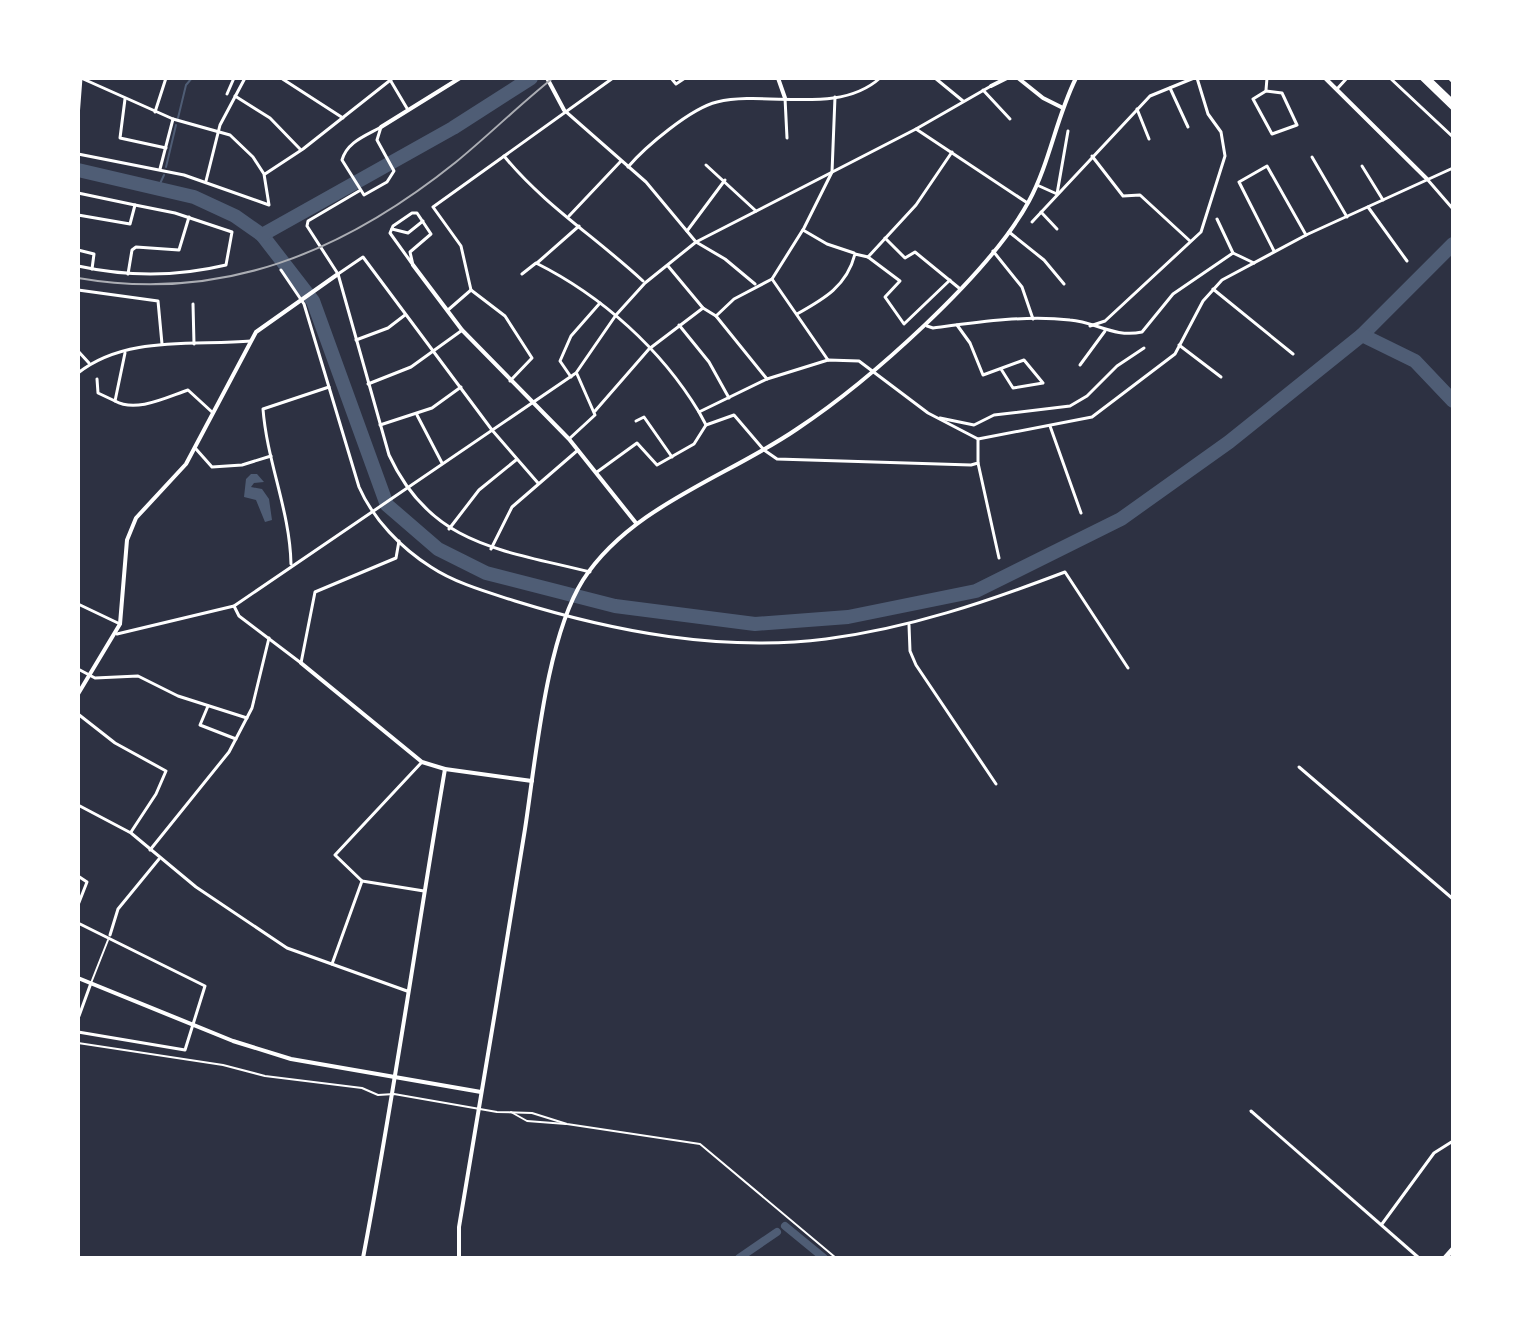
<svg xmlns="http://www.w3.org/2000/svg" width="1531" height="1336" font-family="'Sofia Sans Condensed',sans-serif">
<style>
.water{fill:#4f5d75}
.lines{fill:none;stroke-linecap:round;stroke-linejoin:round}
.stream{stroke:#4f5d75;stroke-width:2}
.canal{stroke:#4f5d75;stroke-width:8}
.river{stroke:#4f5d75;stroke-width:14}
.pedestrian{stroke:#fff;stroke-width:2}
.minor{stroke:#fff;stroke-width:3}
.tertiary{stroke:#fff;stroke-width:4}
.primary{stroke:#fff;stroke-width:5}
.motorway{stroke:#fff;stroke-width:6}
.rail{stroke:#abadb3;stroke-width:2}
</style>
<rect width="100%" height="100%" fill="#2d3142"/>
<path class="water" d="M251 474H257L264 482 254 483 251 487 262 489 269 499 272 520 265 522 256 500 244 497 246 479Z"/>
<g class="lines">
<g class="stream">
<path d="M178 118 186 85 192 78"/>
<path d="M166 167 176 125"/>
<path d="M158 188 164 175"/>
</g>
<g class="canal">
<path d="M785 1226 824 1258"/>
<path d="M739 1258 777 1232"/>
</g>
<g class="river">
<path d="M78 170 194 197 235 216 262 235 313 301 387 505 438 549 486 573 615 606 755 624 848 617 976 591 1121 519 1229 442 1362 335 1453 244"/>
<path d="M262 235 453 128 531 78"/>
<path d="M1362 335 1415 361 1453 401"/>
</g>
<g class="pedestrian">
<path d="M91 983 108 940"/>
<path d="M78 1043 223 1065 265 1076 362 1088 378 1095 394 1094 497 1112 532 1113 567 1124 700 1144 836 1258"/>
<path d="M511 1112 527 1121 566 1124"/>
</g>
<g class="minor">
<path d="M281 78 343 118"/>
<path d="M389 78 408 110"/>
<path d="M671 78 676 84 685 78"/>
<path d="M935 78 963 101"/>
<path d="M1390 78 1453 137"/>
<path d="M1170 88 1188 127"/>
<path d="M1337 89 1347 78"/>
<path d="M983 90 1010 119"/>
<path d="M1266 90 1267 78"/>
<path d="M1266 91 1282 93 1297 125 1272 134 1253 99Z"/>
<path d="M227 94 234 78"/>
<path d="M235 96 270 118 300 149"/>
<path d="M785 98 787 138"/>
<path d="M125 99 120 138 166 148"/>
<path d="M1137 109 1149 139"/>
<path d="M564 110 646 182 696 242 725 259 755 284"/>
<path d="M155 112 166 78"/>
<path d="M78 117 81 78"/>
<path d="M381 127 377 140 394 171 387 182 364 195 342 160C347 142 365 136 381 127Z"/>
<path d="M916 129 1026 202"/>
<path d="M78 154 184 175 269 205 264 174 253 157 230 135 173 119 81 78"/>
<path d="M504 156C544 205 597 238 643 281"/>
<path d="M1092 156 1123 196 1140 195 1190 241"/>
<path d="M1312 157 1347 217"/>
<path d="M706 165 756 211"/>
<path d="M1362 166 1383 200"/>
<path d="M628 167C645 147 691 108 717 102 767 90 838 116 880 78"/>
<path d="M160 169 173 119"/>
<path d="M265 174 303 149 393 78"/>
<path d="M1427 179 1453 209"/>
<path d="M206 181 220 125 245 78"/>
<path d="M1037 185 1057 194 1068 131"/>
<path d="M359 191 308 221 307 226 338 274 389 455C431 546 503 550 590 572"/>
<path d="M78 193 135 205 130 224 78 215"/>
<path d="M1368 207 1407 261"/>
<path d="M1041 212 1057 229"/>
<path d="M412 213H417L431 234 410 252 413 265 390 233 393 226Z"/>
<path d="M569 216 621 161"/>
<path d="M1217 219 1233 253 1254 263"/>
<path d="M1032 222 1150 96 1194 78"/>
<path d="M392 229 408 233 423 221"/>
<path d="M803 230 827 244 854 253"/>
<path d="M687 231 725 180"/>
<path d="M1009 232 1044 260 1064 284"/>
<path d="M885 238 905 258 915 252 959 288"/>
<path d="M78 250 94 254 92 269"/>
<path d="M993 251 1022 287 1033 319"/>
<path d="M1274 251 1239 182 1267 166 1306 235"/>
<path d="M868 257 900 281 885 297 904 324 950 280"/>
<path d="M537 263 579 226"/>
<path d="M78 266C128 277 176 277 226 265L232 232 175 213 135 205"/>
<path d="M668 266 703 308 716 316 767 379"/>
<path d="M281 270 304 304 359 487C373 519 401 548 431 567 455 583 487 592 515 601 615 632 721 652 826 639 910 628 986 602 1065 572L1128 668"/>
<path d="M128 274 132 250 136 247 179 250 189 217"/>
<path d="M338 274 363 257 492 430 538 483"/>
<path d="M522 274 536 263C602 296 661 349 699 412L767 379 828 360 859 361 928 413 978 439 1092 417 1175 354 1203 301 1222 280 1306 235 1453 168"/>
<path d="M772 279 828 360"/>
<path d="M1213 289 1293 354"/>
<path d="M78 290 158 301 162 344"/>
<path d="M193 304 194 344"/>
<path d="M448 310 471 290"/>
<path d="M797 314C824 299 847 286 855 254L868 257 916 205 952 152"/>
<path d="M716 316 734 299 772 279 804 228 832 172 835 97"/>
<path d="M679 325 709 362 729 398"/>
<path d="M957 325 970 343 983 375 1024 360 1043 383 1013 388 1001 369"/>
<path d="M927 326 933 328C978 322 1025 315 1070 320 1096 322 1114 338 1142 332L1173 294 1233 253"/>
<path d="M1090 326 1105 321 1201 232 1225 156 1221 132 1208 114 1197 78"/>
<path d="M356 340 388 328 405 315"/>
<path d="M1179 345 1221 377"/>
<path d="M78 351 89 363"/>
<path d="M1080 365 1105 331"/>
<path d="M78 373C126 335 194 346 251 341"/>
<path d="M571 377 560 361 571 336 600 303"/>
<path d="M97 379 98 393 115 401 125 353"/>
<path d="M510 381 532 358 505 316 471 290 461 246 433 207 613 78"/>
<path d="M368 384 411 367 461 331"/>
<path d="M115 401C136 413 167 397 188 390L212 412"/>
<path d="M595 411 649 349 703 308"/>
<path d="M699 412 706 425"/>
<path d="M417 415 442 463"/>
<path d="M940 418 974 425 994 415 1070 406 1087 396 1117 366 1144 348"/>
<path d="M636 421 644 417 672 457"/>
<path d="M380 425 432 408 461 387"/>
<path d="M1050 426 1081 513"/>
<path d="M569 439 595 415 577 374"/>
<path d="M196 449 212 467 242 465 271 456"/>
<path d="M978 463 999 558"/>
<path d="M597 472 637 443 657 465 694 444 706 425 734 415 764 450 777 459 971 465 978 463V439"/>
<path d="M449 529 479 490 516 460"/>
<path d="M491 549 512 507 578 450"/>
<path d="M291 564C290 511 267 462 263 409L329 387"/>
<path d="M78 604 120 624"/>
<path d="M234 606 239 616 301 663 315 592 396 558 399 541"/>
<path d="M909 625 910 651 916 665 996 784"/>
<path d="M117 634 234 606 576 373 616 315 645 283 696 242 916 129 991 86"/>
<path d="M78 669 95 678 138 676 178 696 247 718"/>
<path d="M208 706 200 725 236 739"/>
<path d="M78 714 115 743 166 771 156 794 131 832"/>
<path d="M422 762 335 855 362 881 424 891"/>
<path d="M1299 767 1453 899"/>
<path d="M78 805 131 833 196 887 287 948 407 991"/>
<path d="M150 850 229 752 252 708 269 638"/>
<path d="M78 876 87 882 78 905"/>
<path d="M78 923 205 986 185 1050 78 1032"/>
<path d="M110 935 118 909 159 859"/>
<path d="M332 964 362 881"/>
<path d="M79 1016 91 983"/>
<path d="M1251 1111 1419 1258"/>
<path d="M1382 1224 1434 1153 1453 1141"/>
</g>
<g class="tertiary">
<path d="M547 78 564 110"/>
<path d="M778 78 785 98"/>
<path d="M1018 78 1043 98 1063 108"/>
<path d="M1325 78 1427 179"/>
<path d="M991 86 1007 78"/>
<path d="M381 127 460 78"/>
<path d="M413 265 462 330 569 439 636 523"/>
<path d="M301 663 422 762 445 769 532 781"/>
<path d="M78 694 120 624 127 540 136 518 186 464 256 332 338 274"/>
<path d="M78 978 233 1041 291 1059 481 1092"/>
<path d="M363 1258C394 1096 417 932 445 769"/>
<path d="M459 1258V1227C481 1094 504 962 525 829 536 758 546 639 583 580 631 506 727 477 797 429 868 382 989 275 1029 201 1050 162 1056 118 1076 78"/>
</g>
<g class="primary">
<path d="M1422 78 1453 108"/>
<path d="M1445 1258 1453 1249"/>
</g>
<g class="motorway">
<path d="M1427 78 1453 103"/>
<path d="M1451 78 1453 80"/>
</g>
<path class="rail" d="M78 278C222 303 344 252 456 162 489 135 519 105 553 78"/>
</g>
<rect width="1531" height="1336" fill="none" stroke="#ffffff" stroke-width="160"/>
</svg>
